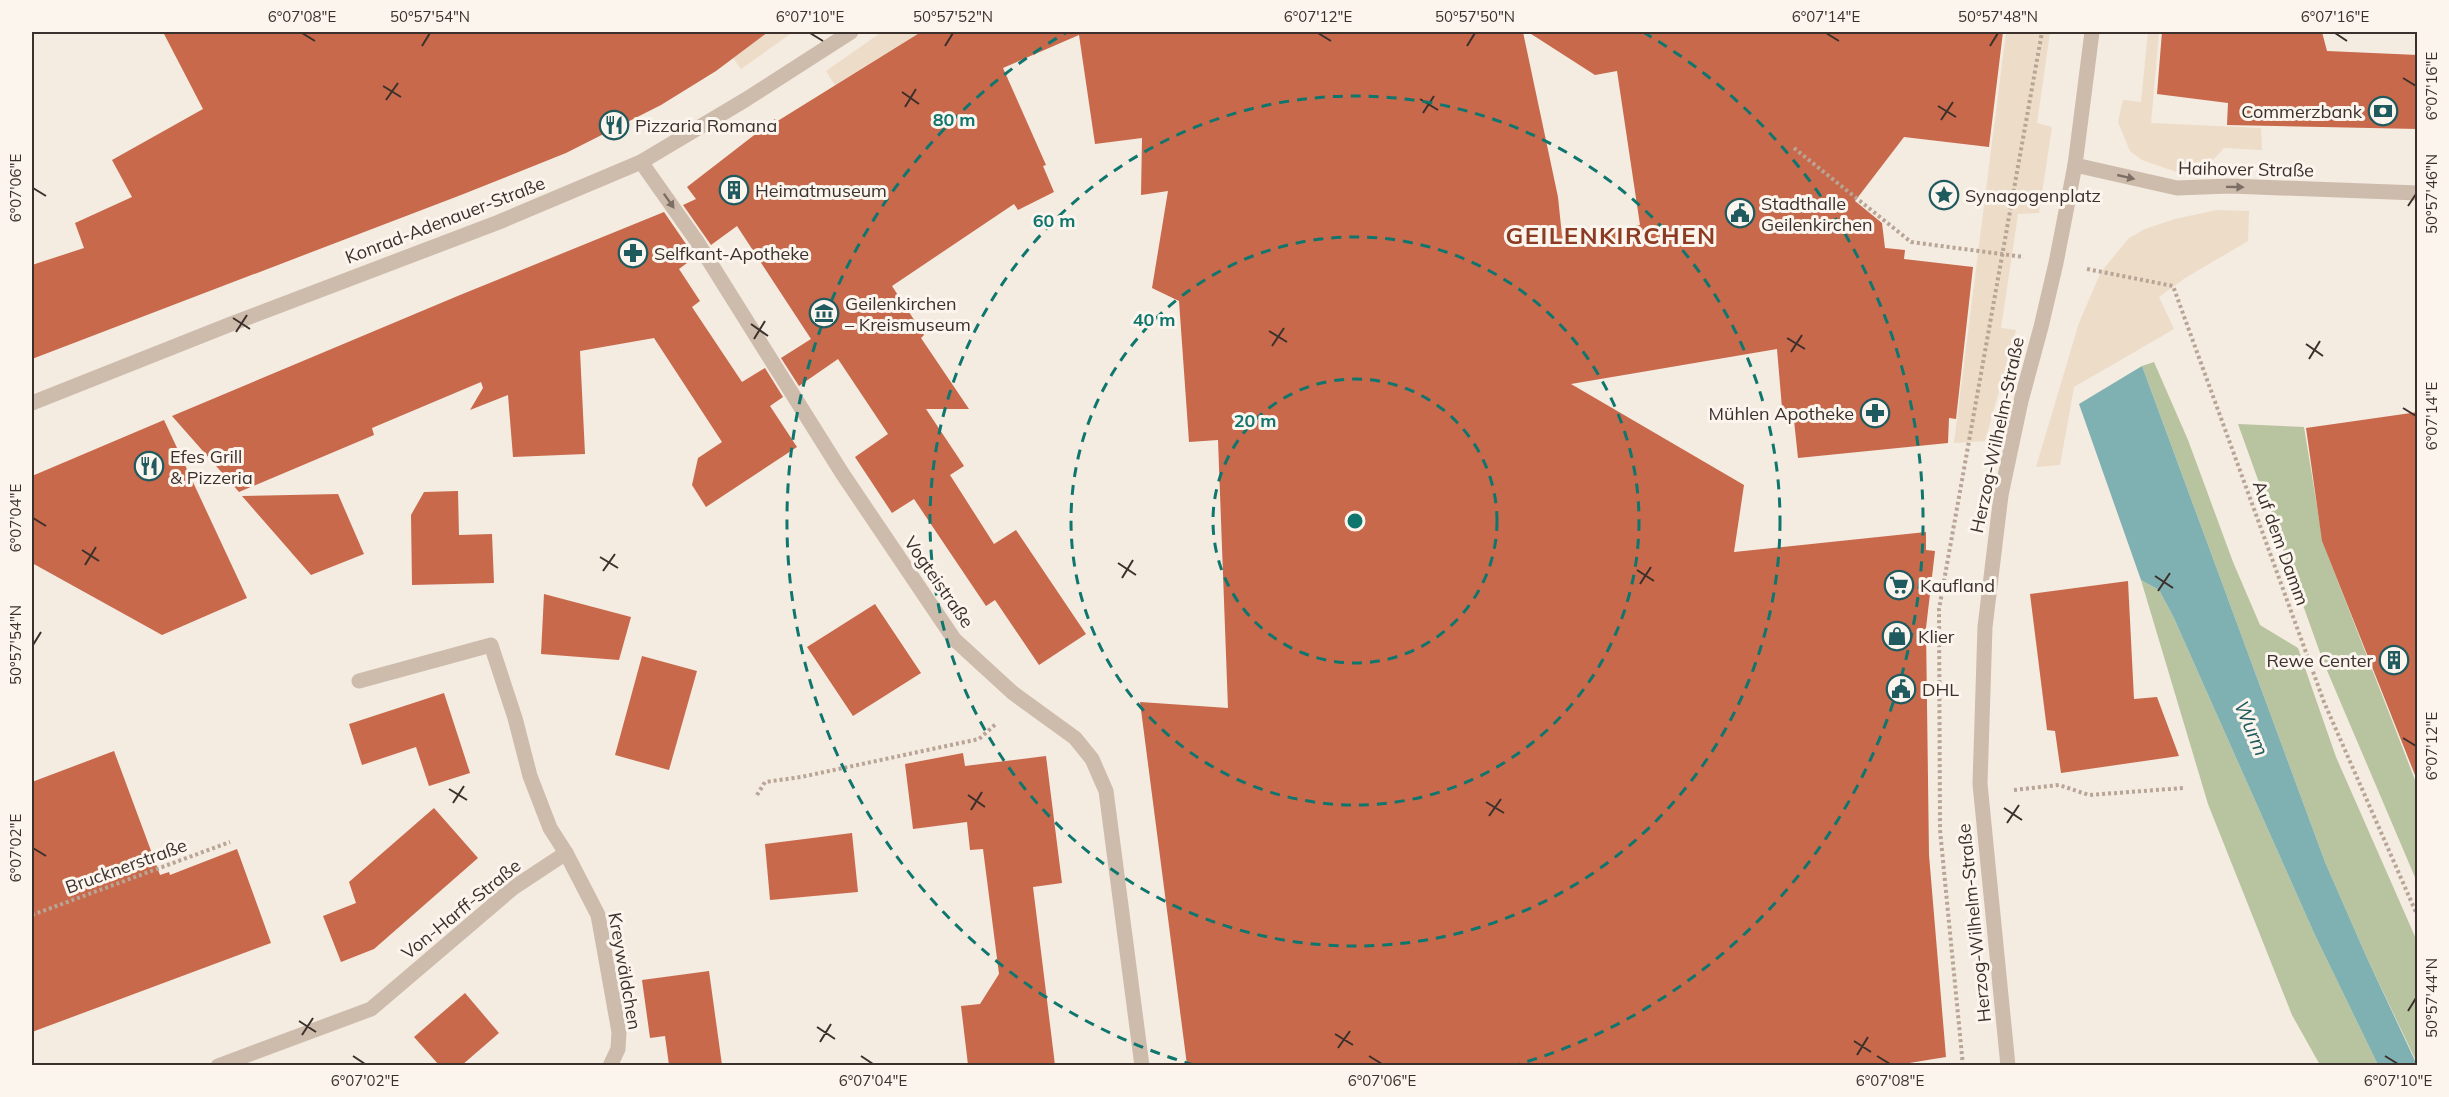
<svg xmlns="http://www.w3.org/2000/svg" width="2449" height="1097" font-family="Mulish,sans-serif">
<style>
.green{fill:#b8c4a0}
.plaza{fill:#ecdcc8}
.water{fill:#7fb0b2}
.building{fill:#c8694b}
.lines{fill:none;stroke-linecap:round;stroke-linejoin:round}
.path{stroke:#b9a596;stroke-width:4;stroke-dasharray:3 3;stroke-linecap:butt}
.minor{stroke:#cdbbac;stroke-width:15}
.tertiary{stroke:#cdbbac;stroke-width:15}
.oneway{fill:#7d6f65}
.ticks{fill:none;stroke:#3b302b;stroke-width:2}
.ring{fill:none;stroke:#0f766e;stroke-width:3;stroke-dasharray:10 8}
.labels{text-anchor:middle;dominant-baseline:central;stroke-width:6;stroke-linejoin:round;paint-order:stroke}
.poi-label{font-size:18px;fill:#3b302b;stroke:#fbf5ee;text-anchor:start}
.street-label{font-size:18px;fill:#3b302b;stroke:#fbf5ee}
.water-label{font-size:20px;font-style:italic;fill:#1f5a5e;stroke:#fbf5ee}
.district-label{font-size:24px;font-weight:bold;letter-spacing:1.5px;fill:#8c3b22;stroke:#fbf5ee}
.centre{fill:#0f766e;stroke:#fbf5ee;stroke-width:3}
.ring-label{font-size:18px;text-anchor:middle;font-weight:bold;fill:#0f766e;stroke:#fbf5ee;stroke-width:6;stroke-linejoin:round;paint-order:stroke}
.neatline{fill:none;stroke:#3b302b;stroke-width:2}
.ticks-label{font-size:15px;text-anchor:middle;fill:#3b302b}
</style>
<rect width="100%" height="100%" fill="#f4ebe1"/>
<g class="green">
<path d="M2154 362 2188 440 2233 562 2260 625 2298 648 2336 757 2417 941V1063L2367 958 2325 862 2142 366Z"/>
<path d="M2238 424 2304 427 2323 543 2417 785V882L2323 661Z"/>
<path d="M2141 580 2159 590 2173 616 2314 933 2378 1065H2320L2292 1015 2208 804Z"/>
</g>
<g class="plaza">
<path d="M768 32H793L741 69 733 58Z"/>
<path d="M882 32H921L835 85 826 71Z"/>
<path d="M2006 32H2050L2037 123 2052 127 2039 213 2018 214 2001 328 2016 330 1985 441 1954 443Z"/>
<path d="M2148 32H2159L2151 123 2261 128 2262 150 2224 148 2201 173 2177 172 2142 160 2130 151 2118 122 2123 100 2141 102Z"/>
<path d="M2217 210 2249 211 2248 241 2185 278 2159 297 2174 329 2074 387 2060 465 2036 467 2079 323 2101 272 2129 238 2145 229 2175 219Z"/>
</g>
<path class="water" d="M2142 366 2325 862 2367 958 2417 1065H2378L2314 933 2173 616 2159 590 2141 580 2079 404Z"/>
<g class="building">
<path d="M163 32H768L716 71 661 105 566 153 461 195 32 359V265L84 248 75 223 132 197 112 160 203 109Z"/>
<path d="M921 32H1523L1558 197 1562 236 1640 225 1617 71 1595 75 1528 32H2003L1989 147 1904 137 1855 201 1882 223 1885 248 1905 250 1904 259 1973 267 1956 419 1949 418 1948 443 1798 458 1793 411 1782 408 1777 349 1571 384 1744 485 1734 552 1926 532V550L1935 551 1926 628 1929 855 1946 1057 1897 1065H1187L1140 702 1228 708 1218 440 1189 442 1179 301 1152 288 1168 191 1141 195 1142 138 1095 144 1079 35 1003 68 1046 165 1043 166 1054 192 1018 210 1014 204 892 286 924 335 921 338 969 409H926L964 466 950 475 994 544 1016 530 1086 634 1039 665 995 600 986 606 914 499 892 513 855 457 888 434 838 359 799 386 781 358 811 339 737 226 711 245 683 205 696 199 687 187 775 119 776 122Z"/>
<path d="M2162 32H2322L2327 51 2418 55V129L2227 125 2228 103 2157 94Z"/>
<path d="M664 212 695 257 679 269 700 301 692 307 742 382 765 368 783 397 770 406 797 447 706 507 692 485 698 458 722 442 654 338 580 351 585 454 513 457 508 395 470 410 483 388 481 382 372 428 374 435 239 492 172 416 460 295Z"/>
<path d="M2418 412V775H2415L2322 541 2306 428Z"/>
<path d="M164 420 247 598 162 635 32 563V476Z"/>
<path d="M458 491 459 535 492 534 494 583 412 585 411 515 424 492Z"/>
<path d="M338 494 364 554 311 575 242 496Z"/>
<path d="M2128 581 2134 699 2157 697 2179 756 2061 773 2055 731 2047 730 2030 594Z"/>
<path d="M544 594 631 617 619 660 541 654Z"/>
<path d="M875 604 921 673 853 716 807 647Z"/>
<path d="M642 656 697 671 669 770 615 755Z"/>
<path d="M444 693 470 773 429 786 416 747 362 765 349 724Z"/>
<path d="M114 751 160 875 169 872 170 875 237 849 271 943 32 1032V782Z"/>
<path d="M963 753 965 766 1046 756 1062 883 1033 887 1055 1065H968L961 1006 980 1004 999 974 983 849 970 850 967 822 913 829 905 764Z"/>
<path d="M434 808 478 858 374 949 341 962 323 916 356 903 349 882Z"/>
<path d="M852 833 858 892 770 900 765 844Z"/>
<path d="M709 971 722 1065H669L665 1036 650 1038 642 980Z"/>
<path d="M465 993 499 1033 462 1065H439L414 1037Z"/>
</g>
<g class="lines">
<g class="path">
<path d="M1794 148 1911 242 2024 257"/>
<path d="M2087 269 2173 286 2324 702 2418 917"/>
<path d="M2014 790 2059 785 2089 795 2183 788"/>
<path d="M757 795 765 782 801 777 979 739 997 723"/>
<path d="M32 915 230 842"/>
<path d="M1963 1066 1940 830 1939 609 2042 32"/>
</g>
<g class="minor">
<path d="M641 162 696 240 842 473 954 639 1013 693 1075 738 1092 759 1106 791 1142 1066"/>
<path d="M2075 165 2177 188 2230 186 2418 193"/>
<path d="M359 681 491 645 515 718 530 776 550 828 566 853 598 915 619 1032 618 1049 610 1066"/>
<path d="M218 1066 371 1009 513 888 566 853"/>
</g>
<g class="tertiary">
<path d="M32 403 231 324 499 222 641 162 745 100 851 32"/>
<path d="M2008 1066 1980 784 1985 627 2001 495 2021 401 2041 327 2056 263 2075 165 2092 32"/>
</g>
</g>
<defs><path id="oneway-solid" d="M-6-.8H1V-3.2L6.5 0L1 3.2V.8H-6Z" transform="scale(1.5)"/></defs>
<g class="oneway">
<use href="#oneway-solid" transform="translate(2126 177) rotate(13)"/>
<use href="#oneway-solid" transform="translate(2235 187) rotate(1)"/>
<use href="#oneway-solid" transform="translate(669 201) rotate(55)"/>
</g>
<path class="ticks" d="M302 33 315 41M810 33 823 41M1318 33 1331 41M1826 33 1839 41M2335 33 2347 41M422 46 430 33M945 46 953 33M1467 46 1475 33M1990 46 1998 33M2403 78 2416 86M383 86 401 97M902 92 919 104M1420 99 1438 110M386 100 398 83M1938 106 1956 117M905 107 916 89M1423 113 1434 96M1941 120 1953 102M33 188 46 196M2408 206 2416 194M233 318 250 329M751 324 768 336M1269 331 1287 342M236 332 247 315M1787 338 1805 349M754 339 765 321M2306 344 2323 356M1272 346 1284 328M1791 352 1802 335M2309 359 2320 341M2403 408 2416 416M33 518 46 526M82 550 99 561M600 557 618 568M1118 563 1136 575M85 565 96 547M1637 570 1654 581M603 571 615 554M2155 576 2173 588M1122 578 1133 560M1640 584 1651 567M2158 591 2170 573M33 645 41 632M2403 738 2416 746M449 789 467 800M968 795 985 807M1486 802 1504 813M453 803 464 786M2004 808 2022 820M971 810 982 792M1489 816 1501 799M2007 823 2019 805M33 848 46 856M2408 1011 2416 998M299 1021 316 1032M817 1027 835 1039M1335 1034 1353 1045M302 1035 313 1018M1854 1041 1871 1052M820 1042 831 1024M1338 1048 1350 1031M1857 1055 1868 1037M353 1056 365 1064M861 1056 873 1064M1369 1056 1382 1064M1877 1056 1890 1064M2385 1056 2398 1064"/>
<g class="ring">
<circle cx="1355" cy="521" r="142"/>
<circle cx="1355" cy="521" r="284"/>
<circle cx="1355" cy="521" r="425"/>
<path d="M1194 1065A567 567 0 0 1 1067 32M1643 32A567 567 0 0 1 1516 1065"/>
</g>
<defs>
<g id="bank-ring" transform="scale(1.5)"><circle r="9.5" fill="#fbf5ee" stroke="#1f5a5e" stroke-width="1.5"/><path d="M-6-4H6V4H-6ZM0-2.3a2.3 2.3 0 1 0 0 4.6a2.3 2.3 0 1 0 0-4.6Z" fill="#1f5a5e"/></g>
<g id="restaurant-ring" transform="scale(1.5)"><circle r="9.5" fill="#fbf5ee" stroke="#1f5a5e" stroke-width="1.5"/><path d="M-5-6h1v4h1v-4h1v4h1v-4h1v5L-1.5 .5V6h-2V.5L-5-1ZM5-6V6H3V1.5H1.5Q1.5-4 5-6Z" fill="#1f5a5e"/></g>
<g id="building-ring" transform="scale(1.5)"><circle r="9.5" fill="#fbf5ee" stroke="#1f5a5e" stroke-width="1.5"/><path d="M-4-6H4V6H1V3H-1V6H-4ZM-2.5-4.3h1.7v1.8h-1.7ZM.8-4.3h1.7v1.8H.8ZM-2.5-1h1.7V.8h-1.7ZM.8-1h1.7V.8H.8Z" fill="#1f5a5e"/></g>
<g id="sight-ring" transform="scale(1.5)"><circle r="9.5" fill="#fbf5ee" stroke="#1f5a5e" stroke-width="1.5"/><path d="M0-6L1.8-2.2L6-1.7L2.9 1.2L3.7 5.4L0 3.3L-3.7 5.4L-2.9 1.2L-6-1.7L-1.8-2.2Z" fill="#1f5a5e"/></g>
<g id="civic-ring" transform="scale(1.5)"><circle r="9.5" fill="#fbf5ee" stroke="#1f5a5e" stroke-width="1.5"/><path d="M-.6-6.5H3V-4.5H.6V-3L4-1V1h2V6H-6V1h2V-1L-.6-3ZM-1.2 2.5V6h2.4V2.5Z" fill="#1f5a5e"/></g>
<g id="pharmacy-ring" transform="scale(1.5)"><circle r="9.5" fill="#fbf5ee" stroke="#1f5a5e" stroke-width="1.5"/><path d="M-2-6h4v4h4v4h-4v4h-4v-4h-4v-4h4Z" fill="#1f5a5e"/></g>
<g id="museum-ring" transform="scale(1.5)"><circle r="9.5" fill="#fbf5ee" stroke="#1f5a5e" stroke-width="1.5"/><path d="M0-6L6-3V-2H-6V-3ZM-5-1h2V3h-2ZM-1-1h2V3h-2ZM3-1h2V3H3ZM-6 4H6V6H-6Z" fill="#1f5a5e"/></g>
<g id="supermarket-ring" transform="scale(1.5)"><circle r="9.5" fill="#fbf5ee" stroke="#1f5a5e" stroke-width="1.5"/><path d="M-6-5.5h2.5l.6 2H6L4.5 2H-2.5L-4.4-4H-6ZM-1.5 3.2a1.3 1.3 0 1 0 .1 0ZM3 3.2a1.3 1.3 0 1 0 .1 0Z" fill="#1f5a5e"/></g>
<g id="shop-ring" transform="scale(1.5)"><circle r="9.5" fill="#fbf5ee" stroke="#1f5a5e" stroke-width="1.5"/><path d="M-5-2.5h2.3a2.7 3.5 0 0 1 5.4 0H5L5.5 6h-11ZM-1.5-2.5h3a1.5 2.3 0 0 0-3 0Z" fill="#1f5a5e"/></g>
</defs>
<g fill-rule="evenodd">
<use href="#bank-ring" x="2383" y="111"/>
<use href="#restaurant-ring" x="614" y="125"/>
<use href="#building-ring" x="734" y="190"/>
<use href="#sight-ring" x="1944" y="195"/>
<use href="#civic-ring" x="1740" y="213"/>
<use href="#pharmacy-ring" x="633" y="253"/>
<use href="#museum-ring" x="824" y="313"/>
<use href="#pharmacy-ring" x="1875" y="413"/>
<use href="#restaurant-ring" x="149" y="466"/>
<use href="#supermarket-ring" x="1899" y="585"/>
<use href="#shop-ring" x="1897" y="636"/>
<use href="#building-ring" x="2394" y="660"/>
<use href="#civic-ring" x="1901" y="689"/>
</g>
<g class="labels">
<g class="poi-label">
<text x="2362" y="111" text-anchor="end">Commerzbank</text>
<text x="635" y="125">Pizzaria Romana</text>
<text x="755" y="190">Heimatmuseum</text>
<text x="1965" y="195">Synagogenplatz</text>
<text x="1761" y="203">Stadthalle<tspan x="1761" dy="21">Geilenkirchen</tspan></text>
<text x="654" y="253">Selfkant-Apotheke</text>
<text x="845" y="303">Geilenkirchen<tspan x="845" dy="21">– Kreismuseum</tspan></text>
<text x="1854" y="413" text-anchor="end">Mühlen Apotheke</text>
<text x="170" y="456">Efes Grill<tspan x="170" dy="21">&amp; Pizzeria</tspan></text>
<text x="1920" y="585">Kaufland</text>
<text x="1918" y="636">Klier</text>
<text x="2373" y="660" text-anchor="end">Rewe Center</text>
<text x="1922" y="689">DHL</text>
</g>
<g class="street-label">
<text transform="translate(2246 169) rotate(1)">Haihover Straße</text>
<text transform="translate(445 220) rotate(-21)">Konrad-Adenauer-Straße</text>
<text transform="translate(1997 435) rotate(-78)">Herzog-Wilhelm-Straße</text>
<text transform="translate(2281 543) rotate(70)">Auf dem Damm</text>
<text transform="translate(939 582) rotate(55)">Vogteistraße</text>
<text transform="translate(126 866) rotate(-20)">Brucknerstraße</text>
<text transform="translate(461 909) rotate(-39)">Von-Harff-Straße</text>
<text transform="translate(1974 923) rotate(-96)">Herzog-Wilhelm-Straße</text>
<text transform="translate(625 971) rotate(80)">Kreywäldchen</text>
</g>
<g class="water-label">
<text transform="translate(2252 728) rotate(67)">Wurm</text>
</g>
<g class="district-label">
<text x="1611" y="235">GEILENKIRCHEN</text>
</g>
</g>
<circle cx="1355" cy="521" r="9" class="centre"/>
<g class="ring-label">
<text x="954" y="126">80 m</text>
<text x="1054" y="227">60 m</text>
<text x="1154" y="326">40 m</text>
<text x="1255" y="427">20 m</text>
</g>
<rect width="2449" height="1097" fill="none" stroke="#fbf5ee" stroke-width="66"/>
<rect x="33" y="33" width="2383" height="1031" class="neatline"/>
<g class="ticks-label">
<text x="302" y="22">6°07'08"E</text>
<text x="430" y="22">50°57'54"N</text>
<text x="810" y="22">6°07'10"E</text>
<text x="953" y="22">50°57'52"N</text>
<text x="1318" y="22">6°07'12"E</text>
<text x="1475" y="22">50°57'50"N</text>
<text x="1826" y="22">6°07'14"E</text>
<text x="1998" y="22">50°57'48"N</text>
<text x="2335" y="22">6°07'16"E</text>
<text transform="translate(2432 86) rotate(-90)" y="5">6°07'16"E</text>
<text transform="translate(16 188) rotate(-90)" y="5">6°07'06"E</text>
<text transform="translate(2432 194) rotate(-90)" y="5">50°57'46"N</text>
<text transform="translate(2432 416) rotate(-90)" y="5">6°07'14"E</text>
<text transform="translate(16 518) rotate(-90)" y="5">6°07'04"E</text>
<text transform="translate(16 645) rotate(-90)" y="5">50°57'54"N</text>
<text transform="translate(2432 746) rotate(-90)" y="5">6°07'12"E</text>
<text transform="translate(16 848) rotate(-90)" y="5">6°07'02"E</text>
<text transform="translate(2432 998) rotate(-90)" y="5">50°57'44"N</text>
<text x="365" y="1086">6°07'02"E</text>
<text x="873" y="1086">6°07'04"E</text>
<text x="1382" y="1086">6°07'06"E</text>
<text x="1890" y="1086">6°07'08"E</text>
<text x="2398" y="1086">6°07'10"E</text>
</g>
</svg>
